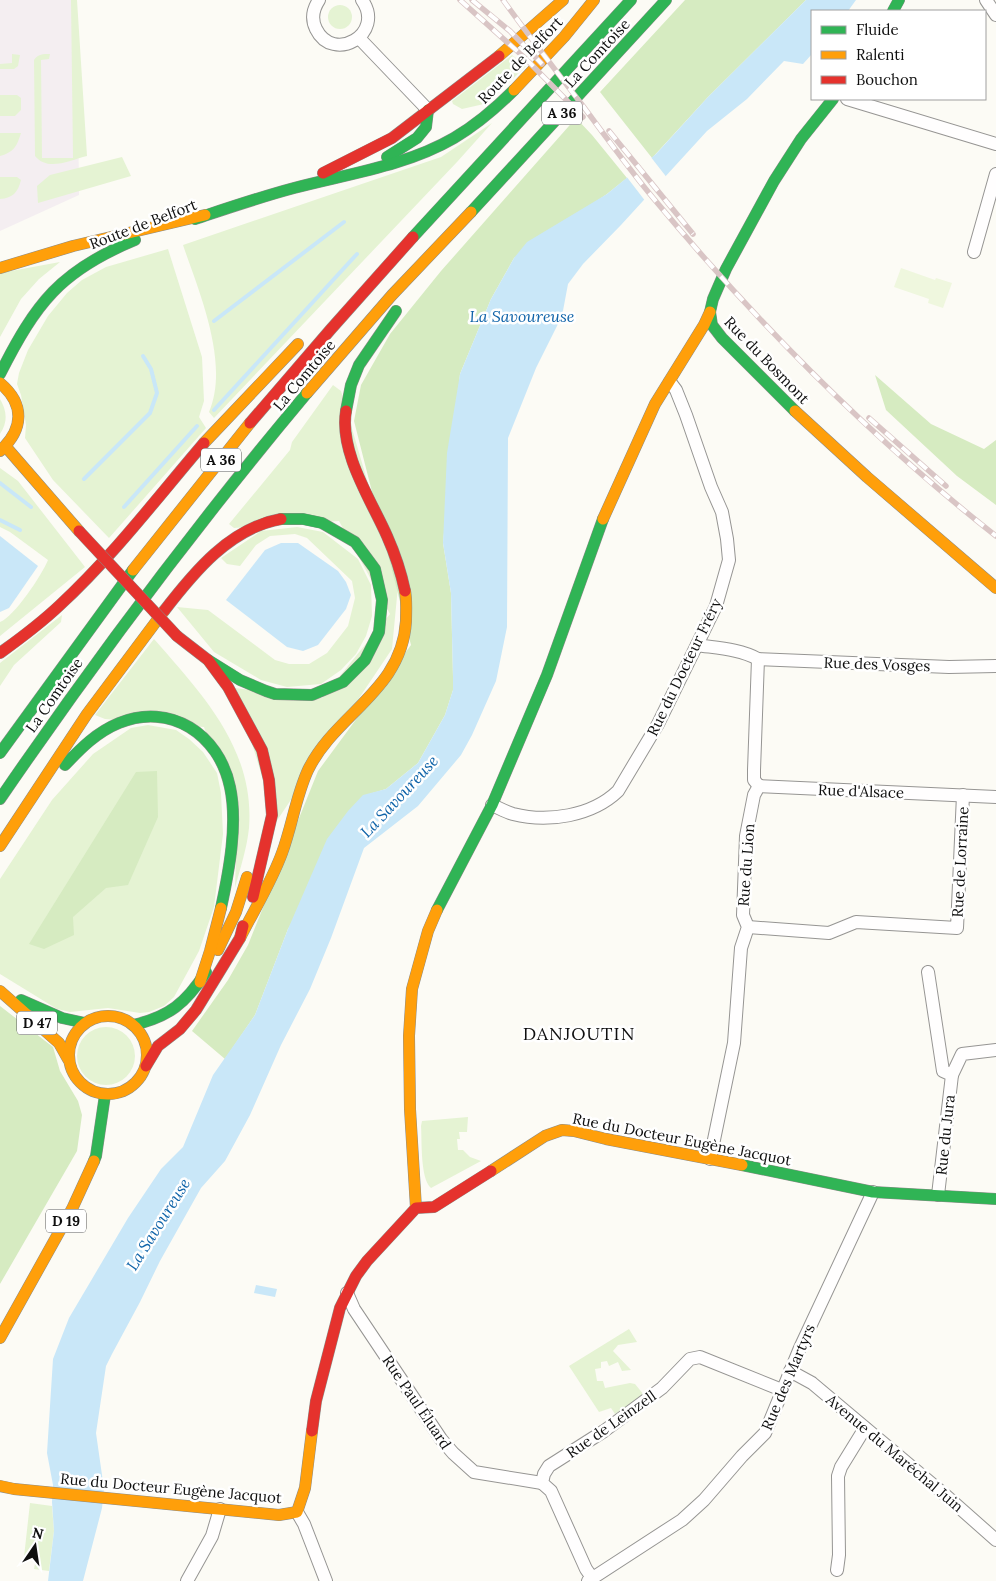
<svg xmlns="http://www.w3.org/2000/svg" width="996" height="1581" font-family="Lora,serif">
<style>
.industrial{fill:#f4eef1}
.green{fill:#e5f3d3}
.forest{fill:#d6ebc1}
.pitch{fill:#eff7de}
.water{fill:#c9e7f8}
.pier{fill:#fcfbf5}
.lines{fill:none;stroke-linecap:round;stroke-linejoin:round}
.stream{stroke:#c9e7f8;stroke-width:4}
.street-casing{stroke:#969593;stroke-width:14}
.fast-casing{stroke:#8c8c89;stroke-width:12}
.slow-casing{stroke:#8c8c89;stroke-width:12}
.jam-casing{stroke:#8c8c89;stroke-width:12}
.street{stroke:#fffefe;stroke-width:12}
.fast{stroke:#30b455;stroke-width:11}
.slow{stroke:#ff9f0a;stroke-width:11}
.jam{stroke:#e5322d;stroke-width:11}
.rail-casing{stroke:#d9c5c5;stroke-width:5.5}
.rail{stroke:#fff;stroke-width:4;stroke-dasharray:11;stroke-linecap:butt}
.jam-bridge-casing{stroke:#8c8c89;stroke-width:12;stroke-linecap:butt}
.jam-bridge{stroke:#e5322d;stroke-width:11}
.labels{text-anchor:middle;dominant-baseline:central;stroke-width:5;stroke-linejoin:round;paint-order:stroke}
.shield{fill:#fff;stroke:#575757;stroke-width:1}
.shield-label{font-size:14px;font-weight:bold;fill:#0f0f0f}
.street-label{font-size:15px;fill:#0f0f0f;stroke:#fff}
.water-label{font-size:16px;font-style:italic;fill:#1064a9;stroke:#fff}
.quarter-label{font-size:18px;letter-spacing:1px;fill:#0f0f0f;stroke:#fff}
</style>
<rect width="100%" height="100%" fill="#fcfbf5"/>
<path class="industrial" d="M0 0H75L77 16 79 191V195L0 231Z"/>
<g class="green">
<path d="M71 0H77L87 156C70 160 48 172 35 156L34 60C38 54 43 54 50 54L49 59 41 60 42 158H73Z"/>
<circle cx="340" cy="17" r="12"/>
<path d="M12 54 20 55 18 66 14 69H0V64L12 63Z"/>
<path d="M512 55 526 66 491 100 484 104 462 109 453 104 452 101Z"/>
<path d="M0 95H17L21 98V110L15 116H0Z"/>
<path d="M492 123 457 162 214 418 209 412C230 363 199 292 183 245L441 157Z"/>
<path d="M0 133H21C17 146 14 152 0 156Z"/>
<path d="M122 157 131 176 38 203 37 186 50 175Z"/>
<path d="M0 177H17L21 180C18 192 13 198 0 199Z"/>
<path d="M168 249 202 357 204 401 199 417 206 428 109 538 53 480 25 438 26 425 21 395 17 384 19 373 28 350 48 316 67 293 82 280 106 267Z"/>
<path d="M60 262 39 279 21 299 0 337V273Z"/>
<path d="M333 385 341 391 398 586 392 649 276 822 235 688 322 698 390 614 339 521 234 528 229 524 290 450 292 442Z"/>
<path d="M0 399C7 411 8 422 0 434Z"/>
<path d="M0 468 18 481 85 567 0 636V622C14 617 42 575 48 560L10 532 0 527Z"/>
<path d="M297 527 323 532 358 559 371 585 372 616 366 636 356 654 341 670 321 684 287 687 261 680 214 652 177 607 208 610 275 660 289 664H309L327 653 348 626 355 598 352 581 307 538 295 534 270 536 256 545 240 566 227 564 221 558 261 531Z"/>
<path d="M62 615 61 622 14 665 0 686V663Z"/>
<path d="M154 639C202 694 255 749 249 828 247 848 240 869 235 888L237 825 204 727 105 719 95 715Z"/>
<path d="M148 725 176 730 189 739 203 752 217 773 221 793 223 834 214 907 199 951 174 997 164 1006 149 1012 140 1013 108 1008 70 1012 57 1009 0 974V879L52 800 93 754 131 728Z"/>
<circle cx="106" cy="1056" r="29"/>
<path d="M468 1117 467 1132H459L460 1139H457L458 1150H463L470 1157 481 1161 431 1188C420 1179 422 1140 421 1126L422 1121Z"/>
<path d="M629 1329 637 1342 618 1345 613 1351 631 1370 622 1371 618 1362 609 1366 607 1361 601 1362V1368L595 1369 597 1381H603L605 1388 630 1383 635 1384 644 1395 615 1414 611 1408 599 1412 569 1366Z"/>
<path d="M30 1503 52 1506 54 1531 49 1571 34 1569 36 1558 24 1557Z"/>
</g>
<g class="forest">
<path d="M685 0H806L708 97 652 158 600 92Z"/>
<path d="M576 118 592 135 627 178 607 194 514 258 491 299 460 374 443 543 451 593 453 677V690L445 715 418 763 386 789 363 796 288 929 255 1015 225 1059 192 1031 228 980 248 945 318 771 411 645 354 421 361 385 390 334 441 271Z"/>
<path d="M875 375 931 424 984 449 996 440V505L957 476 886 410Z"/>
<path d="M157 771 158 817 128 885 106 888 73 917 74 935 44 949 29 944 136 772Z"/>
<path d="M0 1006 53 1047 60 1071 78 1101 82 1115 77 1151 0 1284Z"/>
</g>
<path class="pitch" d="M901 268 935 280 936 278 952 283 943 308 928 303 929 299 894 287Z"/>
<g class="water">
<path d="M806 0H856L848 11H812V54L803 64 784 61 747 99 707 131 621 225 583 264 568 284 562 316 536 368 508 438 507 627 496 681 472 735 461 755 418 806 364 848 331 938 310 989 281 1045 250 1115 225 1161 201 1188 160 1261 140 1302 112 1354 106 1366 96 1433 104 1489 102 1508 83 1581H48L54 1531 52 1502 53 1485 47 1453 53 1359 69 1318 128 1218 161 1169 183 1147 213 1075 255 1015 288 929 327 839 348 811 363 795 386 789 418 763 445 715 453 690V677L451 593 443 543 447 453 460 374 491 299 514 258 527 242 607 194 656 154 708 97Z"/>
<path d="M0 536 38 566 9 608 0 612Z"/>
<path d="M281 543H298L338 571 346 582 351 595 346 609 318 645 303 651 287 647 226 600 265 550Z"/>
<path d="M256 1285 277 1289 275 1297 254 1293Z"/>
</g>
<path class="pier" d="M650 156 668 179 646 202 626 176Z"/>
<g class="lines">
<g class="stream">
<path d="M214 321 344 222"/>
<path d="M214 410 357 254"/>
<path d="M84 479 150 413 157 393 151 369 143 356"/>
<path d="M0 483 31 507"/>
<path d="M124 507 197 426"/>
<path d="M0 520 20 530"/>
</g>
<g class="street-casing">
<g id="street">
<path d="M319 0C313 9 311 19 316 29 333 64 386 34 362 0"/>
<path d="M986 0 996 15"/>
<path d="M359 38 428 110"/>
<path d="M847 99 996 144"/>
<path d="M974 252 996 174"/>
<path d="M697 645C717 648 740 649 758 659L949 667 996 666"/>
<path d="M758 659 754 770V780L759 786"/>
<path d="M759 786 996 797"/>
<path d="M492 805C499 808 506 812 513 814 548 823 592 816 618 791L658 724 716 606 729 560 727 539 722 512 711 487 686 415 676 390 670 382"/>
<path d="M748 927 829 933 856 922 957 928 963 795"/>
<path d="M928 972 943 1071 952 1075 938 1195"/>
<path d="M952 1075 962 1054 996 1050"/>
<path d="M710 1159 734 1043 741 948 748 927 743 915 746 836 754 795 759 786"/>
<path d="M347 1293 354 1309 441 1439 453 1453 474 1472 542 1483"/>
<path d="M790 1371 812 1383 944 1494 996 1540"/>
<path d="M297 1512 304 1524 326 1581"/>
<path d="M837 1570 839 1555 838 1476 841 1467 865 1428"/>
<path d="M593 1579 586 1569 551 1491 542 1483 544 1474 549 1466 604 1431 662 1388 690 1359 700 1357 782 1390"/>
<path d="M187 1581 212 1536 220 1509"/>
<path d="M588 1581 682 1520 704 1500 742 1456 765 1433 800 1348 873 1192"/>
</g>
</g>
<g class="fast-casing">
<g id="fast">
<path d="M893 11 899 0"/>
<path d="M387 157 417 138 426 127 428 110"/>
<path d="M471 212 666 0"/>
<path d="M195 219C228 208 260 197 294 188 347 174 406 166 454 138 476 125 496 108 514 90"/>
<path d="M413 237 631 0"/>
<path d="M0 374C36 303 60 271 135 240"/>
<path d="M346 411 351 385 359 365 396 311"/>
<path d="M795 411 722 338 712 325 710 312 713 299 726 269 774 181 801 139 833 99"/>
<path d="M208 660 240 680 266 691 275 694 312 695 343 682 365 660 379 632 382 600 375 569 355 542 322 523 303 519H281"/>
<path d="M0 753 133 570"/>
<path d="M65 765C81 748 97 732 119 723 170 702 219 734 230 787 238 824 229 871 221 908"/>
<path d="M0 799C96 659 198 523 307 393"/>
<path d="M437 910 492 805 547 675 603 519"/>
<path d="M21 1000 62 1018 85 1023"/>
<path d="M133 1025C169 1017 186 1003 206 972"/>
<path d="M94 1161 96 1156 105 1095"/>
<path d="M742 1165 873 1192 996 1199"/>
</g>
</g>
<g class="slow-casing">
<g id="slow">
<path d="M499 56 563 0"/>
<path d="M514 90 564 37 594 0"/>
<path d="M0 268 73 246 205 215"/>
<path d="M0 383C25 404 24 429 0 451"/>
<path d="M307 393 392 295 471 212"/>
<path d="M795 411 867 477 996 588"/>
<path d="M204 443 298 344"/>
<path d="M6 447 79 531"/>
<path d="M603 519 655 404 704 325 710 312"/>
<path d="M133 570 250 423"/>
<path d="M0 846 87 714 164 611"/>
<path d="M240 938C254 910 271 883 282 853 292 826 296 796 308 770 336 713 402 691 406 621 406 611 407 601 405 591"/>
<path d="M218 950 236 912 247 877"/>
<path d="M200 982 210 951 221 908"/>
<path d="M0 991 59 1043 68 1059"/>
<circle cx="108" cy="1055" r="39"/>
<path d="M491 1171 545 1136 562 1130 574 1131 606 1139 742 1165"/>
<path d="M416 1208 410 1109 409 1036 412 989 428 931 437 910"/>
<path d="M0 1338 72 1209 94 1161"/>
<path d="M0 1486 14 1489 279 1515 297 1512 305 1488 312 1431"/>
</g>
</g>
<g class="jam-casing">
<g id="jam">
<path d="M323 173 392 138 499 56"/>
<path d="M346 411C339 452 371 500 387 536 395 554 401 572 405 591"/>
<path d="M250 423 331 329 413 237"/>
<path d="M164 611C194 572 230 528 281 519"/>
<path d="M177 636 208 660 228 687 262 750 269 780 272 815 253 897"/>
<path d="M0 653C21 638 41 623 60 605 113 556 157 498 204 443"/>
<path d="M146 1066 158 1046 180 1029 196 1010 240 938 243 926"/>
<path d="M312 1431 316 1401 340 1308 356 1276 367 1261 416 1208 434 1207 491 1171"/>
</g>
</g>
<use href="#street" class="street"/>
<use href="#fast" class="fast"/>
<use href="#slow" class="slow"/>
<use href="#jam" class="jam"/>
<g class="rail-casing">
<g id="rail">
<path d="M460 0 526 59 583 117"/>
<path d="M472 0 510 31 542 64"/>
<path d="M503 0C529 36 556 71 583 106 606 137 629 169 654 199 757 323 870 437 996 536"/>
<path d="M609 131 693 234"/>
<path d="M869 418 946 486"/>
</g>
</g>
<use href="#rail" class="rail"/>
<g class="jam-bridge-casing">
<path id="jam-bridge" d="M79 531 177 636"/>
</g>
<use href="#jam-bridge" class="jam-bridge"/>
</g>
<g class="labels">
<g class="shield">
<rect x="542" y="101.5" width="40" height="23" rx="4"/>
<rect x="201" y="448.5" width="40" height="23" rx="4"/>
<rect x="17" y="1011.5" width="40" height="23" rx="4"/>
<rect x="46" y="1209.5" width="40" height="23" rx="4"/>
</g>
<g class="shield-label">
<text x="562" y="113">A 36</text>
<text x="221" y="460">A 36</text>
<text x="37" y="1023">D 47</text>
<text x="66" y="1221">D 19</text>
</g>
<g class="street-label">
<text transform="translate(597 53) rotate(-47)">La Comtoise</text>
<text transform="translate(520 60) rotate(-46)">Route de Belfort</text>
<text transform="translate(143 224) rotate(-21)">Route de Belfort</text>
<text transform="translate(767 360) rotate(46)">Rue du Bosmont</text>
<text transform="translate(304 375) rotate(-50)">La Comtoise</text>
<text transform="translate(877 664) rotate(2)">Rue des Vosges</text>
<text transform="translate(684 667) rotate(-64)">Rue du Docteur Fréry</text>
<text transform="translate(54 695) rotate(-55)">La Comtoise</text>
<text transform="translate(861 791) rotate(2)">Rue d'Alsace</text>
<text transform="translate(960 862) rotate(-87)">Rue de Lorraine</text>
<text transform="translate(746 865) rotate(-86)">Rue du Lion</text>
<text transform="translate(945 1135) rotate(-84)">Rue du Jura</text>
<text transform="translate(682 1139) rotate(11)">Rue du Docteur Eugène Jacquot</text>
<text transform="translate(788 1377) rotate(-67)">Rue des Martyrs</text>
<text transform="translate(417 1402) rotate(56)">Rue Paul Éluard</text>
<text transform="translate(611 1424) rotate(-35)">Rue de Leinzell</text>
<text transform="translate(895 1453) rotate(40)">Avenue du Maréchal Juin</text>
<text transform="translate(171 1488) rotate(5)">Rue du Docteur Eugène Jacquot</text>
</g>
<g class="water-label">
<text x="522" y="316">La Savoureuse</text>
<text transform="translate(399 796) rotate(-47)">La Savoureuse</text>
<text transform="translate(158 1224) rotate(-58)">La Savoureuse</text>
</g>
<g class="quarter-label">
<text x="579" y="1033">DANJOUTIN</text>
</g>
</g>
<rect x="811" y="10" width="175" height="90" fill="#ffffff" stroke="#9f9f9f"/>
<rect x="821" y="26" width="25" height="8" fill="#30b455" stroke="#9f9f9f"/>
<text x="856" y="35" font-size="15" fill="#0f0f0f">Fluide</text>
<rect x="821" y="51" width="25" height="8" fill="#ff9f0a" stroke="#9f9f9f"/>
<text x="856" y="60" font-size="15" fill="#0f0f0f">Ralenti</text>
<rect x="821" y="76" width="25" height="8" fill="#e5322d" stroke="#9f9f9f"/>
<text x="856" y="85" font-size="15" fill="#0f0f0f">Bouchon</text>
<g transform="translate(35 1546) rotate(13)" stroke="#ffffff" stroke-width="4" paint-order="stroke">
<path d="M0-4L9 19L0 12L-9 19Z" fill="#0f0f0f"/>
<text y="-8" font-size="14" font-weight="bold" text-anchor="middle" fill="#0f0f0f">N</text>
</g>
</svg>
